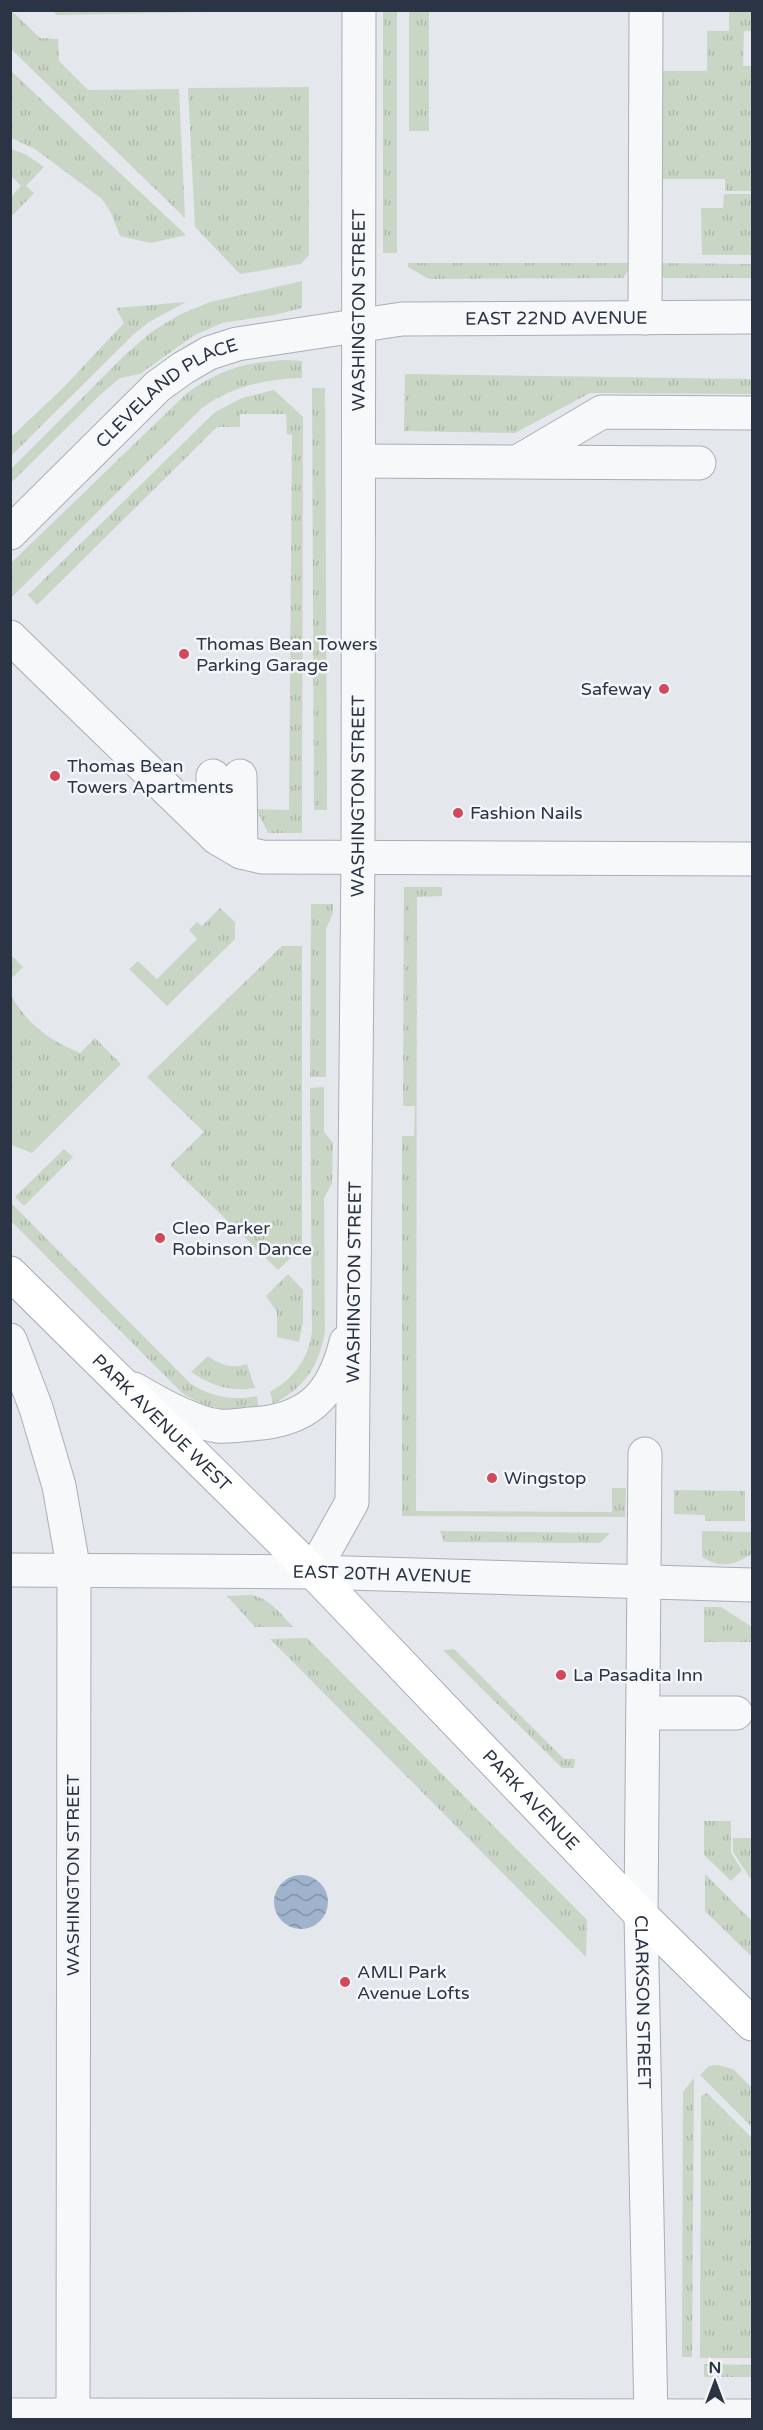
<svg xmlns="http://www.w3.org/2000/svg" width="763" height="2430" font-family="'Varela Round',sans-serif">
<style>
.grass{fill:url(#grass-tufts)}
.park{fill:#c9d6c5}
.water{fill:url(#water-waves)}
.lines{fill:none;stroke-linecap:round;stroke-linejoin:round}
.minor-casing{stroke:#a9aeb7;stroke-width:35}
.major-casing{stroke:#a3abb8;stroke-width:35}
.minor{stroke:#f7f8fa;stroke-width:33}
.major{stroke:#fff;stroke-width:33}
.poi-dot{fill:#d1495b;stroke:#f4f6f9;stroke-width:2}
.labels{text-anchor:middle;dominant-baseline:central;stroke-width:5;stroke-linejoin:round;paint-order:stroke}
.street-label{font-size:18px;fill:#2b3445;stroke:#f4f6f9}
.poi-label{font-size:18px;fill:#2b3445;stroke:#f4f6f9;text-anchor:start}
</style>
<defs>
<pattern id="grass-tufts" width="24" height="20" patternUnits="userSpaceOnUse" patternTransform="scale(1.5)"><rect width="24" height="20" fill="#c9d6c5"/><path d="M3 7l-1-3M5 7V3M7 7l1-3M15 17l-1-3M17 17v-4M19 17l1-3" fill="none" stroke="#adb8ab"/></pattern>
<pattern id="water-waves" width="16" height="10" patternUnits="userSpaceOnUse" patternTransform="scale(1.5)"><rect width="16" height="10" fill="#9fb4cc"/><path d="M0 5q4-4 8 0t8 0" fill="none" stroke="#8293a7"/></pattern>
</defs>
<rect width="100%" height="100%" fill="#e4e7ec"/>
<g class="grass">
<rect x="383" y="11" width="14" height="242"/>
<rect x="409" y="11" width="20" height="120"/>
<path d="M729 11H752V31H744L743 66H752V191H725V179H660V71H707V31H729Z"/>
<path d="M13 12 40 38 58 39 59 61 88 90 179 89 185 218 11 49V14Z"/>
<path d="M10 71H11L186 235 151 243 120 236 111 213 102 199 35 149 11 138Z"/>
<path d="M309 87V255L301 264 240 274 195 227 188 88Z"/>
<path d="M11 149 25 154 44 167 26 186 34 193 11 217V197L21 186 11 176Z"/>
<path d="M724 194H752V255H702L701 208H723Z"/>
<path d="M408 263H634L623 278 429 279 408 267Z"/>
<path d="M656 263 752 264V278H664L656 269Z"/>
<path d="M302 281V308L274 315 222 323 193 336 140 374 120 378 100 395 11 483V469L126 354 151 332 181 314 210 302Z"/>
<path d="M186 302 149 322 134 334 11 456V437L62 389 124 323 116 308Z"/>
<path d="M286 360 302 361V378C265 379 232 386 202 408L11 598V563L187 393C220 369 246 362 286 360Z"/>
<path d="M405 374 752 379V394L590 393 515 433 404 431Z"/>
<path d="M312 388H325L327 810H314Z"/>
<path d="M274 390 303 417 302 833H268L256 809 289 810 292 435 287 434 286 414H240V427H217L37 605 28 595 215 412 242 398Z"/>
<path d="M404 887H442V896L417 897 416 1511 612 1512V1488H626L625 1517 402 1516V1136H414L415 1106H403Z"/>
<path d="M311 904H333V913L326 929V1077H310Z"/>
<path d="M220 908 235 922V939L167 1006 129 969 138 961 157 979 197 939 189 930 197 922 202 926Z"/>
<path d="M282 946H302V1247L278 1270 170 1165 204 1132 147 1077Z"/>
<path d="M11 955 23 967 11 979Z"/>
<path d="M11 995C27 1024 49 1040 80 1053L95 1038 121 1064 32 1153 11 1145Z"/>
<path d="M324 1087V1132L333 1143 332 1183 324 1198 325 1332C318 1368 305 1387 273 1404L270 1392C294 1378 308 1360 312 1332L310 1088Z"/>
<path d="M64 1149 73 1157 24 1206 15 1197Z"/>
<path d="M10 1202 191 1384C212 1397 232 1401 257 1396L259 1410C225 1410 212 1412 182 1393L11 1221Z"/>
<path d="M288 1274 303 1290V1322L299 1342 277 1337V1312L266 1296Z"/>
<path d="M208 1356C220 1365 232 1369 247 1364L255 1388C230 1392 212 1386 191 1372Z"/>
<path d="M674 1490 745 1491V1521H705V1515L674 1514Z"/>
<path d="M440 1531 610 1533 600 1543 444 1542Z"/>
<path d="M702 1531 752 1532V1554C734 1565 721 1569 702 1557Z"/>
<path d="M252 1595C270 1599 281 1614 293 1627H255L227 1596Z"/>
<path d="M704 1607H721L752 1627V1642H704Z"/>
<path d="M307 1638 587 1920 586 1957 270 1639Z"/>
<path d="M454 1649 564 1759H575L574 1768H562L443 1650Z"/>
<path d="M704 1821H731V1853L742 1870 731 1881 704 1855Z"/>
<path d="M733 1838H752V1878H750L733 1852Z"/>
<path d="M705 1874 752 1921V1957L705 1911Z"/>
<path d="M718 2065 733 2069 752 2088V2127L700 2075 709 2066Z"/>
<path d="M694 2078 692 2357H682L683 2092Z"/>
<path d="M707 2093 752 2138V2358H700L701 2096Z"/>
<path d="M704 2364 752 2365V2377H704Z"/>
</g>
<path class="park" d="M306 10 57 15 52 11V10Z"/>
<circle class="water" cx="301" cy="1902" r="27"/>
<g class="lines">
<g class="minor-casing">
<g id="minor">
<path d="M645 318 646 10"/>
<path d="M359 461 699 463"/>
<path d="M519 461 602 412 752 413"/>
<path id="s1" d="M10 533 158 386 183 368 209 353 237 344 402 319 752 317"/>
<path d="M10 637 217 838 241 852 262 857 752 859"/>
<path d="M213 776 214 835"/>
<path d="M240 776 241 852"/>
<path d="M10 1340 36 1408 59 1486 74 1571 73 2420"/>
<path d="M134 1389C156 1402 193 1423 218 1426 228 1427 240 1425 251 1424 307 1421 333 1396 346 1342"/>
<path id="s2" d="M645 1454 641 1915 651 2420"/>
<path id="s3" d="M10 1570 313 1572 752 1585"/>
<path id="s4" d="M313 1572 352 1502 358 857 359 10"/>
<path d="M643 1713H736"/>
<path d="M10 2415 752 2416"/>
</g>
</g>
<g class="major-casing">
<g id="major">
<path id="s5" d="M10 1273 313 1572 641 1915 752 2024"/>
</g>
</g>
<use href="#minor" class="minor"/>
<use href="#major" class="major"/>
</g>
<g class="poi-dot">
<circle cx="184" cy="654" r="6"/>
<circle cx="664" cy="689" r="6"/>
<circle cx="55" cy="776" r="6"/>
<circle cx="458" cy="813" r="6"/>
<circle cx="160" cy="1238" r="6"/>
<circle cx="492" cy="1478" r="6"/>
<circle cx="561" cy="1675" r="6"/>
<circle cx="345" cy="1982" r="6"/>
</g>
<g class="labels">
<g class="street-label">
<text stroke="none"><textPath href="#s4" startOffset="1272">WASHINGTON STREET</textPath></text>
<text stroke="none"><textPath href="#s1" startOffset="620">EAST 22ND AVENUE</textPath></text>
<text stroke="none"><textPath href="#s1" startOffset="212">CLEVELAND PLACE</textPath></text>
<text stroke="none"><textPath href="#s4" startOffset="786">WASHINGTON STREET</textPath></text>
<text stroke="none"><textPath href="#s4" startOffset="300">WASHINGTON STREET</textPath></text>
<text stroke="none"><textPath href="#s5" startOffset="213">PARK AVENUE WEST</textPath></text>
<text stroke="none"><textPath href="#s3" startOffset="372">EAST 20TH AVENUE</textPath></text>
<text stroke="none"><textPath href="#s5" startOffset="741">PARK AVENUE</textPath></text>
<text transform="translate(73 1875) rotate(-90)">WASHINGTON STREET</text>
<text stroke="none"><textPath href="#s2" startOffset="548">CLARKSON STREET</textPath></text>
</g>
<g class="poi-label">
<text x="196" y="644">Thomas Bean Towers<tspan x="196" dy="21">Parking Garage</tspan></text>
<text x="652" y="689" text-anchor="end">Safeway</text>
<text x="67" y="766">Thomas Bean<tspan x="67" dy="21">Towers Apartments</tspan></text>
<text x="470" y="813">Fashion Nails</text>
<text x="172" y="1228">Cleo Parker<tspan x="172" dy="21">Robinson Dance</tspan></text>
<text x="504" y="1478">Wingstop</text>
<text x="573" y="1675">La Pasadita Inn</text>
<text x="357" y="1972">AMLI Park<tspan x="357" dy="21">Avenue Lofts</tspan></text>
</g>
</g>
<rect width="763" height="2430" fill="none" stroke="#2b3445" stroke-width="24"/>
<g transform="translate(715 2382)" stroke="#f4f6f9" stroke-width="4.5" paint-order="stroke">
<path d="M0-4.5L10 22L0 15L-10 22Z" fill="#2b3445"/>
<text y="-9" font-size="16" font-weight="bold" text-anchor="middle" fill="#2b3445">N</text>
</g>
</svg>
